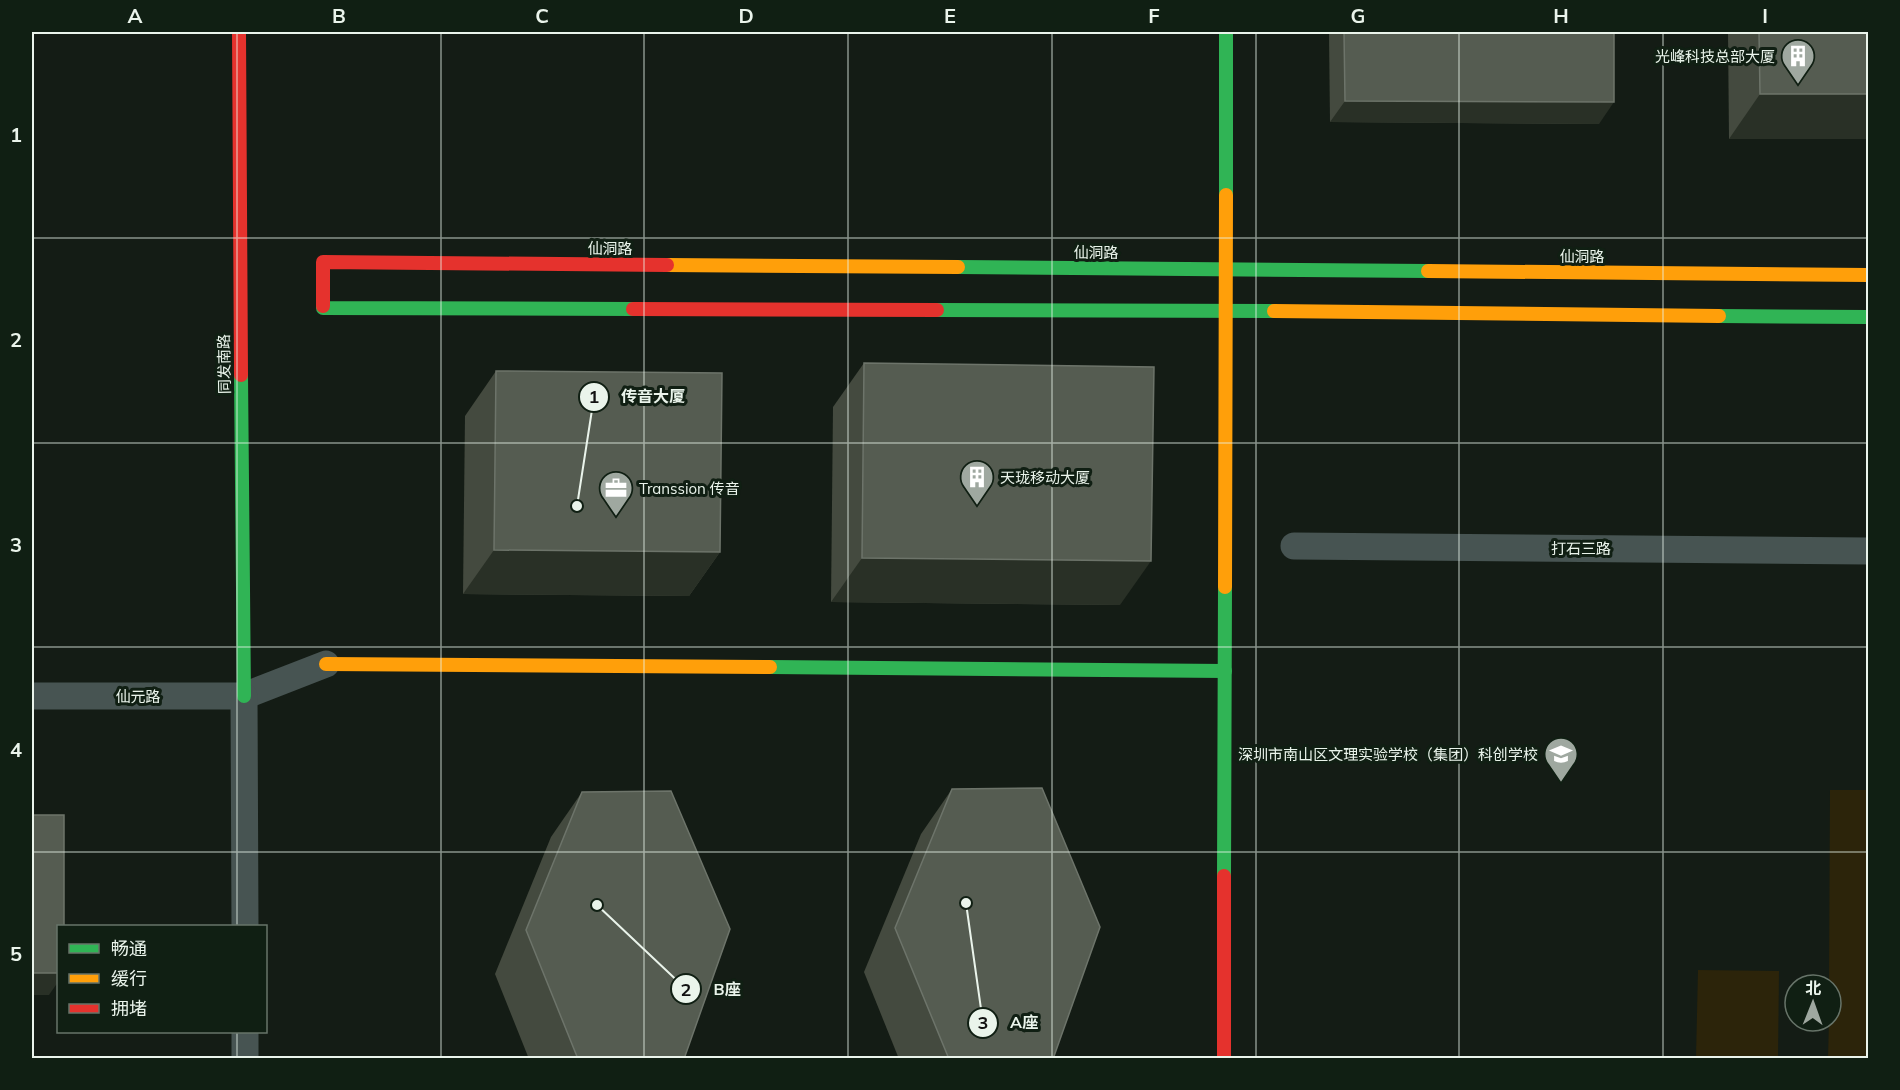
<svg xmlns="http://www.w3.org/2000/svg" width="1900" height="1090" font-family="Mulish,'Noto Sans SC',sans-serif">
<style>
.green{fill:#2c240a}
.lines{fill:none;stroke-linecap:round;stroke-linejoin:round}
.street{stroke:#475452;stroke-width:27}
.fast{stroke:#30b455;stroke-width:14}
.slow{stroke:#ff9f0a;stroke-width:14}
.jam{stroke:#e5322d;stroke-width:14}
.wall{fill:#444a3f}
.shaded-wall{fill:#293026}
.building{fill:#555c51;stroke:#6d746a;stroke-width:1.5}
.grid{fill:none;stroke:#eaf4eb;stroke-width:1.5;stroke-opacity:0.55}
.labels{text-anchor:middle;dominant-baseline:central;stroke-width:6;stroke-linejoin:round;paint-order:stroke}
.poi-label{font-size:15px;fill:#eaf4eb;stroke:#101f13;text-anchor:end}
.street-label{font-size:15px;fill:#eaf4eb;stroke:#101f13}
.leader{fill:none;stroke:#eaf4eb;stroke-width:2}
.callout-dot{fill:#eaf4eb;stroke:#101f13;stroke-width:2}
.mark-label{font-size:18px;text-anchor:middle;font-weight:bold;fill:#111}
.callout-label{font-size:16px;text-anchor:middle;font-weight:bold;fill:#eaf4eb;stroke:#101f13;stroke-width:6;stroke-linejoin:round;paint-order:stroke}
.neatline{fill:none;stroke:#eaf4eb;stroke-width:2}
.grid-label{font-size:20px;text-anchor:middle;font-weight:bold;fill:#eaf4eb}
</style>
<rect width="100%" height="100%" fill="#141c15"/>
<g class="green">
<path d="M1830 790H1868V1058H1828L1829 1021H1831V985H1829Z"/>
<path d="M1698 970 1779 971 1778 1058H1696Z"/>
</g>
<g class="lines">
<g class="street">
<path d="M1294 546 1868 551"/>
<path d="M32 696H244L326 664"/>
<path d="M244 696 245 926"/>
<path d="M245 1032V1058"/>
</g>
<g class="fast">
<path d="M1226 195V32"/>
<path d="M958 267 1428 271"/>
<path d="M323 306V308L633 309"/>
<path d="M937 310 1274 311"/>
<path d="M1719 316 1868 317"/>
<path d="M241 375 244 696"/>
<path d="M770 667 1225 671"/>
<path d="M1224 876 1225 587"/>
</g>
<g class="slow">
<path d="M667 265 958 267"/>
<path d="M1428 271 1868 275"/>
<path d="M1274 311 1719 316"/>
<path d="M1225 587 1226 195"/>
<path d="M326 664 770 667"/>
</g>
<g class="jam">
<path d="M239 32 241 375"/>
<path d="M323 306V262L667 265"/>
<path d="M633 309 937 310"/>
<path d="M1224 1058V876"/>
</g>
</g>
<g class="wall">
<path d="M1329 32H1614L1599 124 1330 122Z"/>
<path d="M1728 32H1869V139H1729Z"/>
<path d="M864 363 1120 605 831 602 833 407Z"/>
<path d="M496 371 720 552 689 596 463 594 465 416Z"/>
<path d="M952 789 1053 1059H899L864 972 921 834Z"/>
<path d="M582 792 684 1059H529L495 974 551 837Z"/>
</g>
<g class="shaded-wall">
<path d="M1760 94H1869V139H1729Z"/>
<path d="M1345 101 1614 102 1599 124 1330 122Z"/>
<path d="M494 550 720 552 689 596 463 594Z"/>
<path d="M862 558 1151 561 1120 605 831 602Z"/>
<path d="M32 973H58V982L49 995H32Z"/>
</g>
<g class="building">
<path d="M1344 32H1614V102L1345 101Z"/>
<path d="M1759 32H1869V94H1760Z"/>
<path d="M864 363 1154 367 1151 561 862 558Z"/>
<path d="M496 371 722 373 720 552 494 550Z"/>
<path d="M1042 788 1100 927 1053 1059H949L895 928 952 789Z"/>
<path d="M671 791 730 929 684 1059H578L526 930 582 792Z"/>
<path d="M32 815H64V927H58V973H32Z"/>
</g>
<path class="grid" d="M237 32V926M441 32V1058M644 32V1058M848 32V1058M1052 32V1058M1256 32V1058M1459 32V1058M1663 32V1058M32 238H1868M32 443H1868M32 647H1868M32 852H1868M237 1032V1058"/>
<defs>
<g id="building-pin" transform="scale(1.725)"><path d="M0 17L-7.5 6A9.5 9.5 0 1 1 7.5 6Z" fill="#9fa8a0" stroke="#101f13"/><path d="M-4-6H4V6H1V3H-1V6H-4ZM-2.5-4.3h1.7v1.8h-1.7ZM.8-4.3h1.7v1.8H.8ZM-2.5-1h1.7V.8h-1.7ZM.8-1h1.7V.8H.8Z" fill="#fff"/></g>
<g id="office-pin" transform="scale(1.725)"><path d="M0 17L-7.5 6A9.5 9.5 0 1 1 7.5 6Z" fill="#9fa8a0" stroke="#101f13"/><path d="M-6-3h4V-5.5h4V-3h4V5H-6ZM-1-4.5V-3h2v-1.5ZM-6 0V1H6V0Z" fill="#fff"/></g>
<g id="school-pin" transform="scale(1.725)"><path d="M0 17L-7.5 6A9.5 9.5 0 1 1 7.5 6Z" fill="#9fa8a0" stroke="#101f13"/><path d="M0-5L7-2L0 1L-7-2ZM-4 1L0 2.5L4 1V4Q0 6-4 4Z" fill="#fff"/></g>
</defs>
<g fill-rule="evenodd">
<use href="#building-pin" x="1798" y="56"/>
<use href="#building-pin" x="977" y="477"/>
<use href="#office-pin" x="616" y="488"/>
<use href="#school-pin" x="1561" y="754"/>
</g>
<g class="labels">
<g class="poi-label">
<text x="1775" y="56">光峰科技总部大厦</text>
<text x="1000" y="477" text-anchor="start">天珑移动大厦</text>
<text x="639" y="488" text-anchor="start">Transsion 传音</text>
<text x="1538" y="754">深圳市南山区文理实验学校（集团）科创学校</text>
</g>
<g class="street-label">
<text x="610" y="248">仙洞路</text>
<text x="1096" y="252">仙洞路</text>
<text x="1582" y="256">仙洞路</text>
<text transform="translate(224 364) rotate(-91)">同发南路</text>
<text x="1581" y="548">打石三路</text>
<text x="138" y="696">仙元路</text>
</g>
</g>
<path class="leader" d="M577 506L594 397M597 905L686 989M966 903L983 1023"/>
<g class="callout-dot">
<circle cx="577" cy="506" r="6"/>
<circle cx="597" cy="905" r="6"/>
<circle cx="966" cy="903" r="6"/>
<circle cx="594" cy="397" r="15"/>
<circle cx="686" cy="989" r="15"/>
<circle cx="983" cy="1023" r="15"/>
</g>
<g class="mark-label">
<text x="594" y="403">1</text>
<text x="686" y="996">2</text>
<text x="983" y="1029">3</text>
</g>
<g class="callout-label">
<text x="653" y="402">传音大厦</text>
<text x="727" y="995">B座</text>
<text x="1024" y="1028">A座</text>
</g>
<rect width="1900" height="1090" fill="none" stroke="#101f13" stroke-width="66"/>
<rect x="57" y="925" width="210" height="108" fill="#101f13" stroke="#677469" stroke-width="1.5"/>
<rect x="69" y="944" width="30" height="9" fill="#30b455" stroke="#677469" stroke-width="1.5"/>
<text x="111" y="955" font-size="18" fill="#eaf4eb">畅通</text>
<rect x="69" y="974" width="30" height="9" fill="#ff9f0a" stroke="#677469" stroke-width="1.5"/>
<text x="111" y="985" font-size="18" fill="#eaf4eb">缓行</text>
<rect x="69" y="1004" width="30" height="9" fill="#e5322d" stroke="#677469" stroke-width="1.5"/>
<text x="111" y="1015" font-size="18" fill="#eaf4eb">拥堵</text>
<g transform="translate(1813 1003) rotate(1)"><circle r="28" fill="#101f13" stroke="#677469" stroke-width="1.5"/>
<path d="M0-4.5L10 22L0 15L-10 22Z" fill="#9fa8a0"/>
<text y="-9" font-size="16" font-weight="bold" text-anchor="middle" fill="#eaf4eb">北</text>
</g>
<rect x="33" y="33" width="1834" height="1024" class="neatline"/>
<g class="grid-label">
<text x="135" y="23">A</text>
<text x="339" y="23">B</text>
<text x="542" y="23">C</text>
<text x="746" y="23">D</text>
<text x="950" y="23">E</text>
<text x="1154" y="23">F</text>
<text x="1358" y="23">G</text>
<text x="1561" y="23">H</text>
<text x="1765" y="23">I</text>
<text x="16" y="142">1</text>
<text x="16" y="347">2</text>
<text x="16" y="552">3</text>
<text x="16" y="757">4</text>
<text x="16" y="961">5</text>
</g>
</svg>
